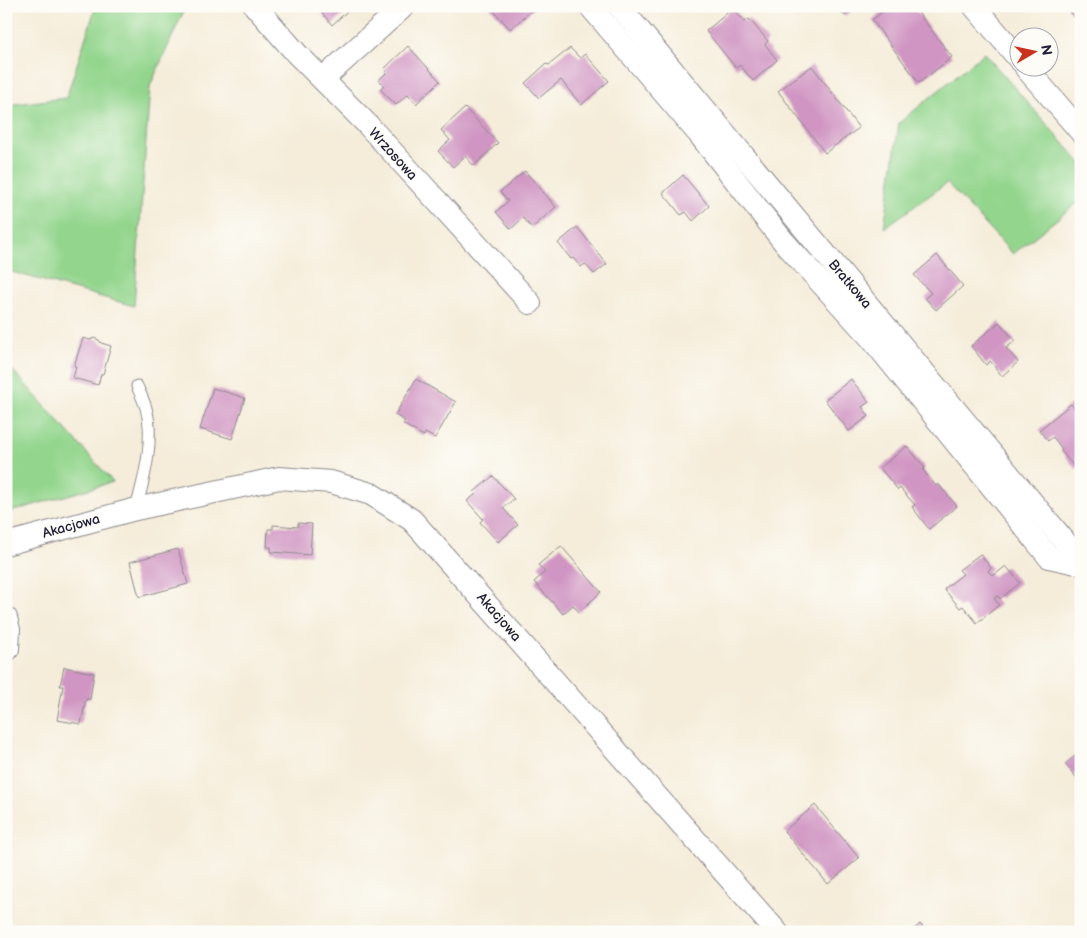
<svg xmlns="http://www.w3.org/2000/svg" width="1087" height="938" font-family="'Balsamiq Sans',sans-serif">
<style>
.green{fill:#93d58d;stroke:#5a7c64}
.building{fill:#d095c3}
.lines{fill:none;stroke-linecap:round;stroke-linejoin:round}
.lane-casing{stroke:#8c888a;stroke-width:13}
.street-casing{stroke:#8c888a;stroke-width:24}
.lane{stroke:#fff;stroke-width:11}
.street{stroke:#fff;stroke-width:22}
.labels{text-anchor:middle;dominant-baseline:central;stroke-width:4;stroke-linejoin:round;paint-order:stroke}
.street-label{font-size:14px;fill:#22223b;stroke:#fdfcf7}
</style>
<rect width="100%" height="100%" fill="#fdfcf7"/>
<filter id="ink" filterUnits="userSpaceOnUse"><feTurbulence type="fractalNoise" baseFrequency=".02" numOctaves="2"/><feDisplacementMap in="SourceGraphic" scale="10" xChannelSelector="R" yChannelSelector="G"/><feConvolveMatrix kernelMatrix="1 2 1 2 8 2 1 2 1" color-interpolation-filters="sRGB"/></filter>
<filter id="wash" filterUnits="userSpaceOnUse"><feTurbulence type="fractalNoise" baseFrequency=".0096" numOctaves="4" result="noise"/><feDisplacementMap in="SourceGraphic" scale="20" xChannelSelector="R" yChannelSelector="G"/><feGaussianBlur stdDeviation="1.12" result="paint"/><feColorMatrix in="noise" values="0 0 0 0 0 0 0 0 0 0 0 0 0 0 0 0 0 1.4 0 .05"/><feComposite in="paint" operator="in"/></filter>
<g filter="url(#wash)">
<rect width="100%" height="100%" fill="#f5edda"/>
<g class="green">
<path d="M96 6H186L150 86 134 306 12 272 6 268V105L66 98Z"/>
<path d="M984 53 1081 163V200L1013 254 947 183 884 228 899 123Z"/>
<path d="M6 363 113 482 6 513Z"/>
</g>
<g id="blocks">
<g class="building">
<path d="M316 6H353L332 25Z"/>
<path d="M489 6H537L510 29Z"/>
<path d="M837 6H858L845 16Z"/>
<path d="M890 6H913L952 57 919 83 872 20Z"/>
<path d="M1066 6H1081V26Z"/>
<path d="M733 8 745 22 749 19 768 41 765 44 777 60 753 81 740 65 736 68 706 31Z"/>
<path d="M408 46 440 81 416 104 408 94 396 105 380 89 384 85 379 80 387 72 384 69Z"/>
<path d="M570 48 580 58 585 54 609 81 581 105 561 80 539 98 525 83 546 64 549 65Z"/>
<path d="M812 66 859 128 825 153 778 91Z"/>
<path d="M465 108 498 143 474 166 465 156 453 167 438 151 450 140 441 130Z"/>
<path d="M525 171 556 207 532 228 523 218 511 229 496 212 508 201 500 192Z"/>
<path d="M683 175 709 206 693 221 686 212 681 215 663 193Z"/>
<path d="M577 227 607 264 594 274 585 264 581 267 573 258 571 259 558 243Z"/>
<path d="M937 255 963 286 936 310 925 298 931 293 914 275Z"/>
<path d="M999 322 1015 341 1006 348 1018 362 1002 376 990 361 986 365 971 346Z"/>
<path d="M83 338 90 340 94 338 99 340 101 343 111 346 103 374H101L98 385 73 378 76 367 74 366Z"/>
<path d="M416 379 456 402 435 438 425 433 424 436 413 430 403 424 405 421 395 415Z"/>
<path d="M851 379 869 402 862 407 869 416 849 431 825 400Z"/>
<path d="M213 388 245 398 232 439 200 429Z"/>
<path d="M1071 404 1081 416V425L1075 430 1081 437V465L1076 469 1061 451 1062 449 1053 437 1048 441 1039 430Z"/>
<path d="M907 446 925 468 923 470 936 486 938 484 957 506 929 529 912 507 915 505 900 488 898 490 880 468Z"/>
<path d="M493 476 514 499 503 508 518 525 498 542 480 522 483 519 467 501 476 494 474 492Z"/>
<path d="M298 523 312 524 310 555 271 552V547H267L268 529H273V525L298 527Z"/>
<path d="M561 546 601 592 579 612 573 605 563 614 534 582 545 572 538 565Z"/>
<path d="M178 549 188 584 139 597 130 562Z"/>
<path d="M980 554 991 568 988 571 993 576 1006 566 1020 583 1000 599 998 596 994 598 999 605 977 623 963 606 960 608 944 589 963 574 959 570Z"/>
<path d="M64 667 94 673 90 699H86L81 724 57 720 63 686H60Z"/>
<path d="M1081 751V783L1065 764Z"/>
<path d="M815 805 859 858 828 884 784 831Z"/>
<path d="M920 924 927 932H911Z"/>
</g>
</g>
</g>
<g filter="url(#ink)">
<use href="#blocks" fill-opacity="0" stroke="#8c888a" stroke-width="1"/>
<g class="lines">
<g class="lane-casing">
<path id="lane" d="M136 509C144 479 155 439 146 408 144 401 140 393 137 386"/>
</g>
<g class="street-casing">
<g id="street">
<path d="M255 6 297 54 366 123 530 303"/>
<path d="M590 6 699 134 784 242 871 338 1049 557 1081 564"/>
<path d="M619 6 1081 561"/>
<path d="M974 6 1020 60"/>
<path d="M1026 68 1081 132"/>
<path d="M323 79 404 6"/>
<path d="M6 544 136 509 279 478 331 482 371 494 412 520 777 932"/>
<path d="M6 618 9 630 8 649 6 651"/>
</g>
</g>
<use href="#lane" class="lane"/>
<use href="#street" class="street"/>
</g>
</g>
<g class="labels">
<g class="street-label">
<text transform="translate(393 154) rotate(48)">Wrzosowa</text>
<text transform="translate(850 284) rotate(50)">Bratkowa</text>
<text transform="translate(71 526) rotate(-15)">Akacjowa</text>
<text transform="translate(499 617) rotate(49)">Akacjowa</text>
</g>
</g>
<rect width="1087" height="938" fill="none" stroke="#fdfcf7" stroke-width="25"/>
<g transform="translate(1034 52) rotate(81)"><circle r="24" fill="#fdfcf7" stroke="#a5a5ac"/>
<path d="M0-4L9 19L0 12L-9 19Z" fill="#c8321e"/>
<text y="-8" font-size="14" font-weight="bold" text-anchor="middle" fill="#22223b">N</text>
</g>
</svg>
